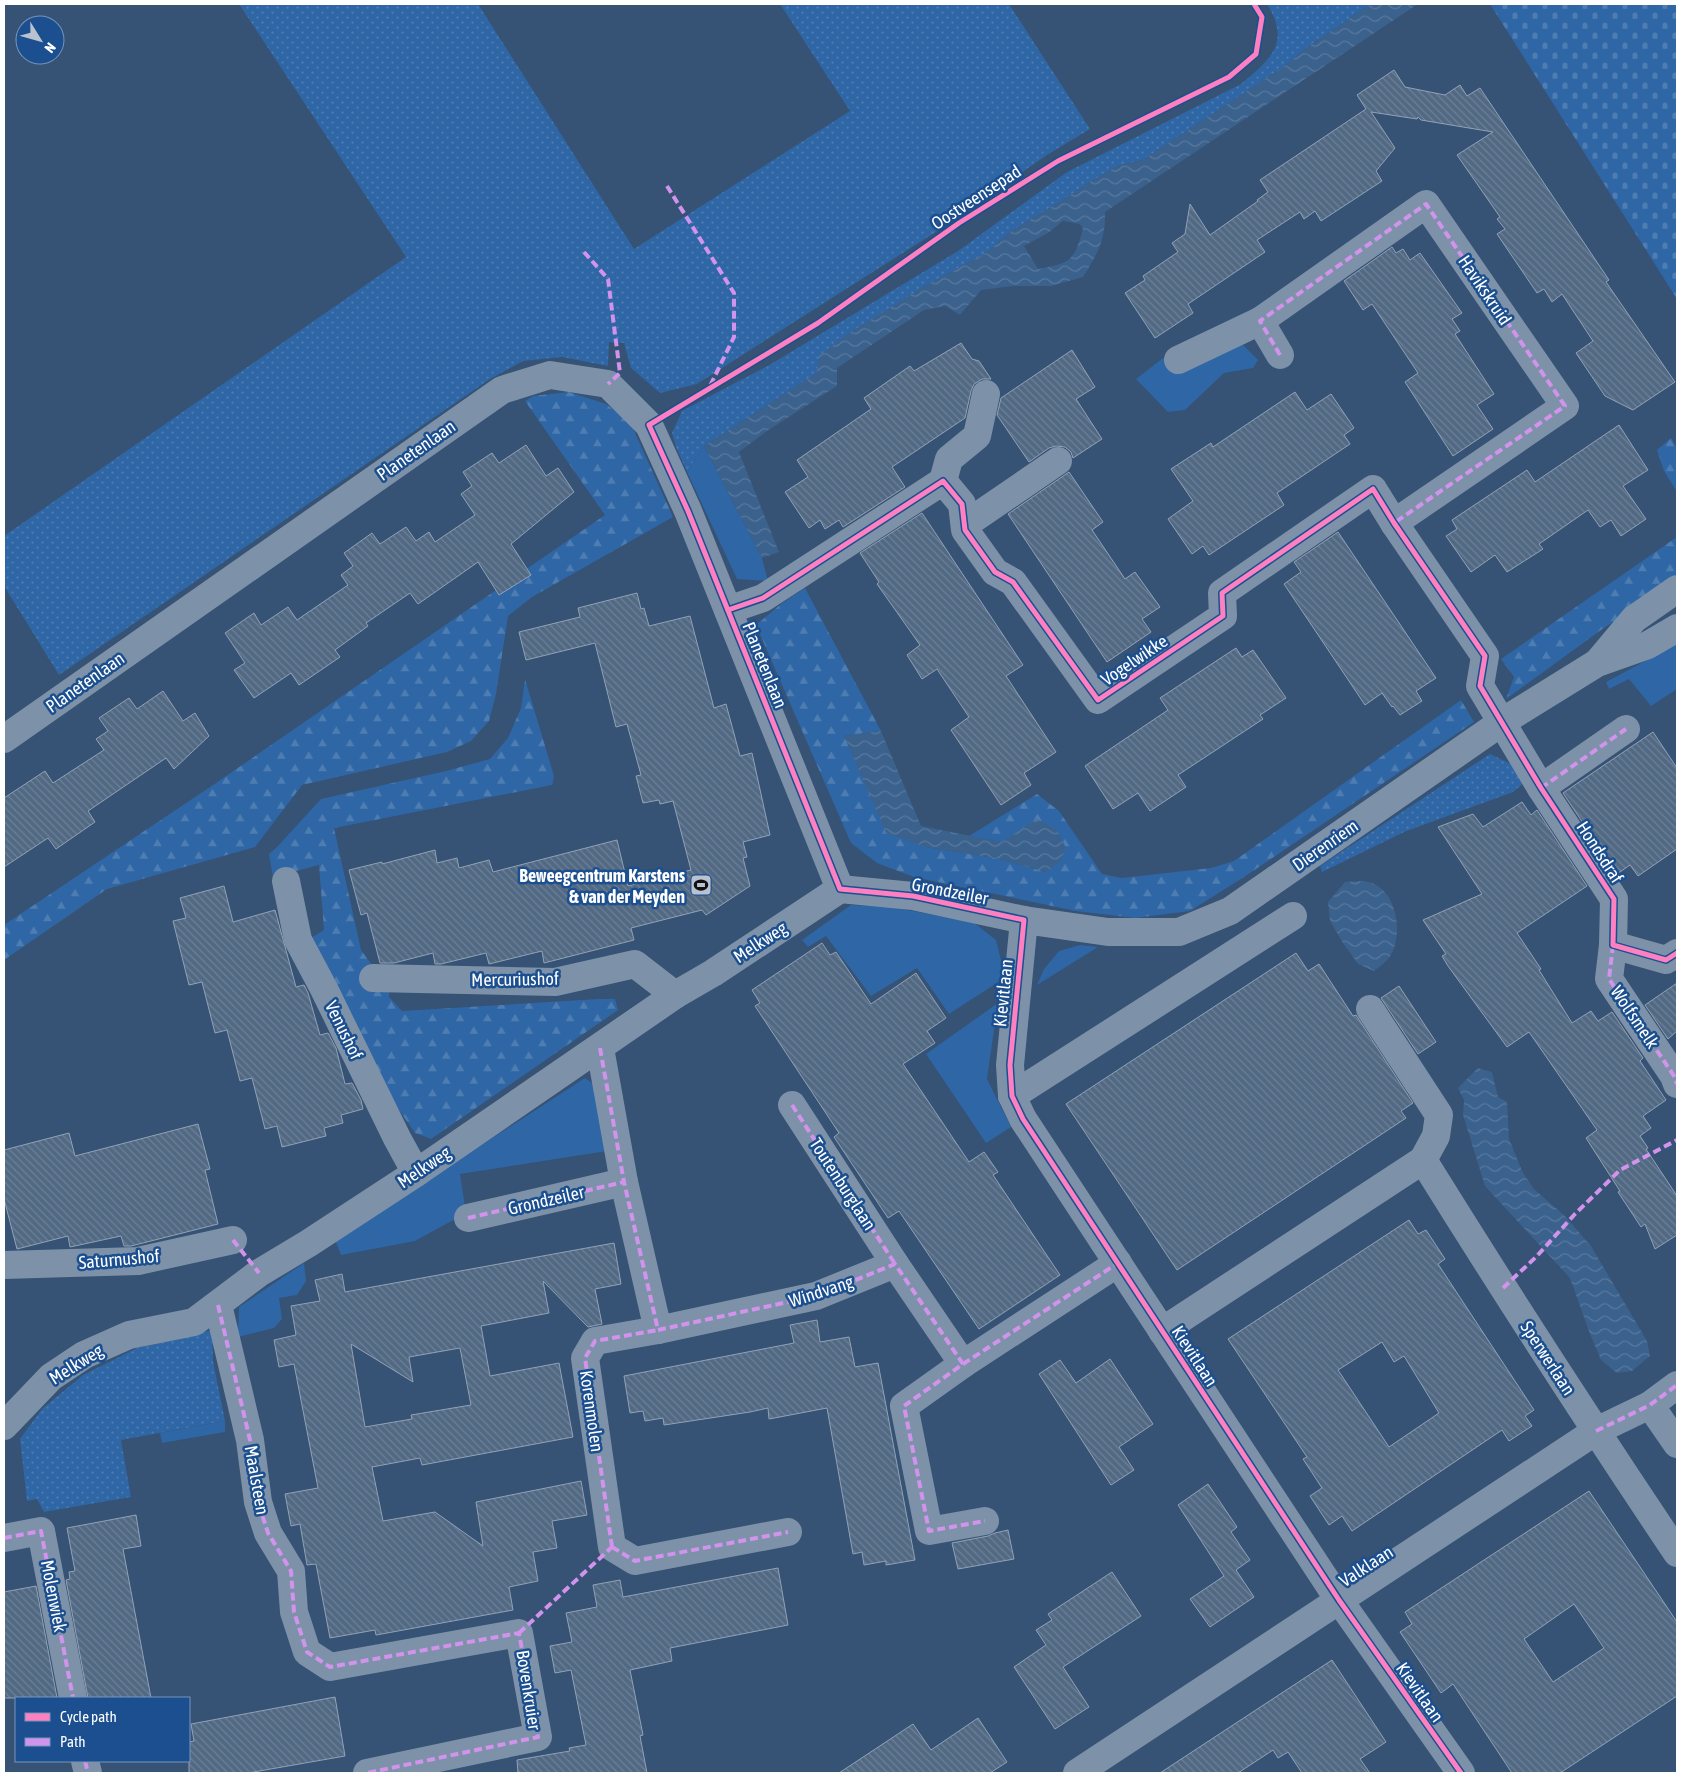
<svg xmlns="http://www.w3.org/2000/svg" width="1681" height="1777" font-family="'Asap Condensed',sans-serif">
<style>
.grass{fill:url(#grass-dots)}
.forest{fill:url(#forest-firs)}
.cemetery{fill:url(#cemetery-stones)}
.garden{fill:#2f66a5}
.water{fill:url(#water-waves);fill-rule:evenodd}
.building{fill:url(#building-back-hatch);stroke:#92a2b6;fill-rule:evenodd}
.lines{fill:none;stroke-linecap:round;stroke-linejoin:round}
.minor{stroke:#7d92a8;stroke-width:28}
.quiet{stroke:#d193ec;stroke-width:4;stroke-dasharray:8 4;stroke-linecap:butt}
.cycleway-casing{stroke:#1b4f8f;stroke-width:8}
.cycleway{stroke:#ff80c0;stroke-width:5}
.labels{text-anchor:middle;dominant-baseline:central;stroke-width:5;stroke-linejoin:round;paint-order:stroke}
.street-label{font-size:18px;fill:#fff;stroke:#1b4f8f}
.poi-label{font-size:18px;font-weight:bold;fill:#fff;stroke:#1b4f8f;text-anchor:end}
</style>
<defs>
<pattern id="grass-dots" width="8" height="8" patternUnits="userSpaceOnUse" patternTransform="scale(1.25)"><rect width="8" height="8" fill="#2f66a5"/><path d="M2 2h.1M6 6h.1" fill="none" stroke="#4e7db2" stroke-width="1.8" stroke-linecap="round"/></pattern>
<pattern id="forest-firs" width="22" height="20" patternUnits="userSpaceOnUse" patternTransform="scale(1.25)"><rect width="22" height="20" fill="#2f66a5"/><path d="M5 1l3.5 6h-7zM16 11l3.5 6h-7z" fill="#4e7db2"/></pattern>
<pattern id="cemetery-stones" width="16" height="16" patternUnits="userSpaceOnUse" patternTransform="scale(1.25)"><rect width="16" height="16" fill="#2f66a5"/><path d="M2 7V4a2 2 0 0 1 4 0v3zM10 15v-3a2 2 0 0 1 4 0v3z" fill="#4e7db2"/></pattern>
<pattern id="water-waves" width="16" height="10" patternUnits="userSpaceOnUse" patternTransform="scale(1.25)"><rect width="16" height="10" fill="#3b618d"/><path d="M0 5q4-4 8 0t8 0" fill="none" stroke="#58799e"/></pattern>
<pattern id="building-back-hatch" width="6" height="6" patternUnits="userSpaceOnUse" patternTransform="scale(1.25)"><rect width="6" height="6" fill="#526984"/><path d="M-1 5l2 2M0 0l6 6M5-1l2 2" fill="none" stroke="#6c8096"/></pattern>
</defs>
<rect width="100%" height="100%" fill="#365274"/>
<g class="grass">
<path d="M239 4H478L634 249 850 111 780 4H1009L1090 129 1047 155 931 235 697 384 660 393 631 368 624 343 609 342 608 366 562 357 523 361 490 379 59 675 4 586V536L406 257Z"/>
<path d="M1267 4H1371L1309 46 1282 68 1143 160 1118 166 1090 182 1063 200 1013 230 986 253 920 289 817 373 704 446 687 472 676 447 672 433 682 411 771 364 958 251 1067 172 1241 84C1271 59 1291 43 1267 4Z"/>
<path d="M1490 754 1511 764 1525 782 1513 792 1404 832 1322 872 1320 866Z"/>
<path d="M212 1330 213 1361 225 1421 121 1440 131 1497 44 1512 37 1499 27 1501 20 1439 42 1409 83 1375 137 1348Z"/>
</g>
<g class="forest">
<path d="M569 392 606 404 630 422 673 517 532 597 508 616 496 694 489 721 471 741 447 752 302 785 255 847 107 889 4 960V925L216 783 605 515 525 401 533 396Z"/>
<path d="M1671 438 1677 448V492L1664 471 1657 450Z"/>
<path d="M1677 537V580L1601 630 1506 699 1514 677 1501 659Z"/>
<path d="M805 588 881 731 844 736 926 847 1000 859 1046 872 1001 842 969 836 1037 794 1059 811 1102 874 1122 878 1211 868 1234 861 1461 700 1474 722 1244 877 1190 911 1135 918 1076 911 914 877 877 863 851 843 756 625 781 604Z"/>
<path d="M525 679 554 776 552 785 334 828 361 950 374 968 389 976V997L402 1011 599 999H615L618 1010 431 1139 415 1133 388 1094 308 940 324 930 319 865 273 877 269 854 278 846 321 799 446 771 490 759 508 738 521 708Z"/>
</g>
<path class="cemetery" d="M1490 4H1677V299Z"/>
<g class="garden">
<path d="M1238 340 1258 360 1253 368 1224 373 1185 410 1168 412 1136 379 1163 358 1183 365Z"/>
<path d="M704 446 762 558 768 581 737 579 687 472Z"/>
<path d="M1677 644V689L1651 706 1629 679 1609 689 1606 682Z"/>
<path d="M851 905 890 907 973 922 996 940 1002 964 1003 979 949 1014 917 968 871 996 826 936 808 947 802 940Z"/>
<path d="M1080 945 1098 947 1037 985 1044 969 1059 951Z"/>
<path d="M998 1003 987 1079 1011 1127 986 1143 926 1054Z"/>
<path d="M585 1078 595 1085 607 1151 460 1174 466 1213 415 1241 341 1255 335 1240Z"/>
<path d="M304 1263 306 1281 297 1295 279 1298 282 1319 274 1328 238 1337 239 1307Z"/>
<path d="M225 1421V1432L162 1443 160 1433Z"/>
</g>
<g class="water">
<path d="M1371 4H1418L1105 212C1106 239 1097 255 1083 277L1051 286H1013L981 290 960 315 945 306 924 310 837 368V386L767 431 739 452 779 552 762 558 704 446 817 373 819 356 851 332 920 289 986 253 1013 230 1063 200 1090 182 1118 166 1143 160 1282 68 1309 46ZM1063 221 1080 224 1083 229C1074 261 1071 263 1038 269L1024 246 1048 233Z"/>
<path d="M881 731 921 826 1001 842 1037 819 1057 830 1066 848 1060 862 1046 872 1000 859 926 847 886 833 844 736Z"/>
<path d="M1345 882C1352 882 1362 880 1368 882 1397 888 1405 936 1389 958 1385 963 1379 967 1374 971L1358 964 1343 943 1330 921 1328 902Z"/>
<path d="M1478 1068 1492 1072 1498 1097 1507 1102 1509 1139 1523 1173 1534 1189 1565 1216 1591 1246 1647 1341 1650 1356 1632 1371 1617 1373 1601 1360 1590 1334 1570 1278 1485 1186 1463 1115 1464 1100 1458 1088Z"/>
</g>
<g class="building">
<path d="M1394 70 1405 87 1445 95 1460 85 1467 96 1480 88 1609 280 1606 282 1675 382 1633 410 1605 396 1576 353 1593 341 1562 294 1552 302 1544 289 1537 293 1497 234 1505 229 1497 219 1500 217 1457 155 1493 132 1421 120 1418 117 1417 119 1371 112 1395 148 1376 171 1382 181 1321 221 1315 211 1304 219 1300 212 1257 240 1265 252 1188 304 1193 313 1155 338 1125 293 1145 280 1143 276 1178 252 1172 243 1185 234 1190 204 1210 235 1258 201 1257 200 1268 192 1260 180 1366 109 1357 95Z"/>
<path d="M1392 247 1396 253 1403 249 1410 260 1420 253 1462 313 1452 319 1460 331 1455 334 1494 394 1477 405 1493 429 1453 456 1405 382 1418 373 1372 304 1363 310 1344 281Z"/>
<path d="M961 343 972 359 979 361 991 379H982L974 384 971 391 965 418 892 467 905 487 843 527 839 520 825 529 820 520 809 528 785 492 808 477 797 460 871 409 864 398 910 366 914 371Z"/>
<path d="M1072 350 1095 387 1076 399 1102 439 1073 458 1071 452 1065 447 1056 446 1049 448 1029 462 997 415 1001 398Z"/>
<path d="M1295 392 1307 410 1331 394 1354 428 1344 435 1350 444 1277 493 1284 505 1209 555 1203 546 1192 554 1168 519 1193 501 1171 469 1211 443 1213 447Z"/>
<path d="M1619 425 1648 470 1623 486 1646 519 1621 536 1611 520 1600 527 1588 510 1539 544 1543 549 1507 572 1495 555 1471 572 1446 536 1457 529 1452 520 1527 470 1535 482Z"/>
<path d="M526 445 546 476 558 468 574 492 511 544 531 575 499 595 478 562 418 604 410 593 366 623 368 626 335 650 340 657 299 685 291 673 254 698 234 670 245 663 225 633 254 613 261 625 288 607 297 620 348 585 341 575 353 566 344 553 372 533 380 544 406 527 416 541 429 532 435 542 475 515 461 494 472 486 463 472 492 453 499 463Z"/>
<path d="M1069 472 1103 522 1092 530 1125 579 1135 572 1160 607 1142 619 1151 632 1107 662 1008 514Z"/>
<path d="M922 513 1023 665 1006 676 1056 752 1024 773 1031 785 1001 805 951 730 969 717 937 669 922 679 907 655 920 645 877 584 879 582 860 553Z"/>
<path d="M1338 532 1436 678 1416 691 1422 701 1400 715 1393 706 1392 707 1382 693 1365 705 1284 584 1301 572 1294 562Z"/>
<path d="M637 593 641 609 644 608 649 626 690 616 714 708 726 704 740 756 752 753 770 835 743 842 747 857 743 858 750 886 706 915 702 910 631 928 634 940 544 963 542 951 489 964 486 953 441 964H435L433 953 394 963H380L367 913 361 915 349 870 382 862V864L435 850 437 863 457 858 459 868 489 860 493 872 617 840 628 886 691 870 673 801 660 804 659 800 643 803 636 776 641 775 627 724 616 727 595 643 526 660 519 632 580 617 578 608Z"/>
<path d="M1236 648 1242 657 1253 650 1286 698 1260 715 1263 719 1178 775 1186 787 1150 811 1138 793 1113 809 1085 766 1168 710 1160 698Z"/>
<path d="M163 691 183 721 195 713 209 736 174 769 166 758 88 811 95 822 56 849 48 838 4 867V798L45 771 53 783 104 750 96 739 108 731 99 718 129 698 137 709Z"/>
<path d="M1653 732 1677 768V849L1638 876 1630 865 1617 874 1563 793Z"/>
<path d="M1522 802 1531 815 1537 810 1587 886 1517 933 1541 969 1539 970 1572 1023 1591 1011 1598 1021 1612 1012 1643 1058 1640 1061 1666 1100 1643 1116 1651 1128 1640 1136 1648 1148 1646 1149 1677 1196V1235L1655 1249 1645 1224 1641 1227 1618 1192 1620 1191 1586 1138 1597 1130 1529 1032 1507 1047 1448 966 1442 956 1446 954 1423 920 1482 894 1438 827 1473 814 1483 827Z"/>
<path d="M224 886 233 922 275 910 296 987 304 985 308 993 320 1035 328 1033 336 1048 345 1084 352 1083 361 1100 363 1109 341 1115 343 1123 324 1128 326 1136 282 1147 277 1126 265 1129 252 1078 240 1081 227 1030 215 1033 202 982 189 985 173 921 186 918 180 898Z"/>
<path d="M822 943 830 955 836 952 871 1004 916 973 946 1018 927 1031 935 1043 903 1064 969 1162 984 1152 998 1172 993 1175 1060 1275 979 1329 899 1211 888 1218 834 1137 839 1133 755 1006 760 1003 752 990Z"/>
<path d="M1296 953 1308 971 1319 964 1353 1016 1356 1015 1413 1103 1401 1111 1406 1118 1177 1270 1066 1104Z"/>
<path d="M1677 983V1031L1668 1039 1645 1005Z"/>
<path d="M1399 986 1436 1042 1418 1054 1381 998Z"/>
<path d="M198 1124 210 1169 205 1170 218 1224 131 1246H124L121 1236 70 1247 68 1236 17 1249 4 1199V1150L69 1133 75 1156Z"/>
<path d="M1409 1220 1418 1234 1426 1230 1445 1259 1438 1264 1534 1410 1525 1416 1532 1426 1509 1441 1502 1430 1352 1531 1342 1516 1329 1525 1310 1496 1322 1488 1303 1459 1307 1457 1228 1339ZM1382 1342 1394 1362 1404 1356 1439 1413 1389 1447 1338 1370Z"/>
<path d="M614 1243 621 1284 595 1289 602 1324 588 1327 543 1281 549 1313 481 1326 490 1376 559 1363 573 1437 422 1465 420 1458 372 1467 383 1521 435 1512 483 1546 476 1502 581 1481 587 1515 552 1521 557 1548 533 1552 538 1581 509 1587 513 1610 376 1635 375 1630 330 1638 316 1564 307 1565 300 1524 291 1526 285 1494 318 1488 294 1364 279 1367 274 1340 296 1335 291 1306 320 1301 315 1280 342 1274 345 1292ZM351 1344 413 1382 409 1357 460 1348 471 1405 411 1415 412 1419 365 1427Z"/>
<path d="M817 1320 820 1342 849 1337 855 1367 878 1363 915 1560 886 1565V1561L864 1565 862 1552 853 1554 827 1408 769 1419 768 1408 750 1412 664 1425 663 1418 645 1421 643 1411 630 1413 624 1376 794 1343 790 1325Z"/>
<path d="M1110 1359 1153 1424 1119 1447 1134 1470 1111 1485 1039 1374 1060 1360 1076 1383Z"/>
<path d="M1208 1484 1237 1527 1231 1532 1250 1560 1236 1570 1254 1597 1210 1627 1190 1599 1224 1576 1178 1505Z"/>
<path d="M1589 1491 1677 1622V1696L1560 1773H1512L1453 1684 1441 1693 1400 1632 1412 1624 1405 1612ZM1574 1604 1604 1648 1553 1682 1524 1639Z"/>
<path d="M136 1515 141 1546 123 1549 151 1698H88L66 1580 70 1579 69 1572 75 1571 67 1528Z"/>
<path d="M1008 1530 1014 1559 958 1569 952 1543 988 1536 995 1533Z"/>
<path d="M778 1568 788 1625 670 1648 672 1661 630 1670 643 1735 640 1736 647 1773H518L517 1760 570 1751 569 1748 586 1745 571 1670 555 1673 550 1646 572 1642 566 1613 597 1607 593 1585 620 1580 623 1597Z"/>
<path d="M1112 1572 1141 1616 1063 1667 1089 1707 1055 1729 1014 1667 1046 1645 1036 1630 1052 1620 1048 1614Z"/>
<path d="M36 1586 57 1698H4V1592Z"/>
<path d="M1332 1660 1386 1742 1360 1759 1370 1773H1302L1288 1752 1278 1758 1273 1750 1238 1773H1160Z"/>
<path d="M335 1697 345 1756 248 1773H189V1742L194 1741 191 1724Z"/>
<path d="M978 1718 1007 1762 990 1773H839L913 1724 931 1750Z"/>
</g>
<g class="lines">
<g class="minor">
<path d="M1280 355 1260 321 1426 204 1565 406 1394 523"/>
<path d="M1178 360 1260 321"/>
<path d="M943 481 949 459 977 436 986 394"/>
<path d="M966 524 1058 461"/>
<path d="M728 610 763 598 943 481 962 504 965 530 995 572 1013 582 1098 700 1223 616 1222 593 1373 489 1394 523 1485 656 1480 686 1541 788 1614 899 1613 945 1666 960 1677 953"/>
<path d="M1598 662 1634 619 1677 589"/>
<path d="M4 739 502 390 550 375 608 384 649 425 688 511 840 889"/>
<path d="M1541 788 1626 729"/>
<path d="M286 881 298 940 324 989 397 1138 416 1173"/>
<path d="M840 889 913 896 1024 920 1108 932H1179L1230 911 1502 722 1597 663 1648 645 1677 628"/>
<path d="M1024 920 1010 1065 1012 1096 1023 1119 1339 1600 1461 1773"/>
<path d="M1613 945 1609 979 1674 1076 1677 1084"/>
<path d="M373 978 555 982 635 964 675 995"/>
<path d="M600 1048 624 1182 658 1330 816 1296 895 1264 963 1364 904 1406 929 1531 985 1521"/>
<path d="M1012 1096 1293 916"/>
<path d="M792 1105 895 1264"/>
<path d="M1423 1160C1505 1292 1590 1423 1677 1553"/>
<path d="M468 1218 624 1182"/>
<path d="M4 1265 138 1261 233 1240"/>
<path d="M218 1305 250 1440 258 1502 268 1533 291 1571 294 1612 307 1652 330 1667 519 1633 538 1737 367 1773"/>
<path d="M658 1330 595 1341 585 1358 612 1547 635 1561 788 1532"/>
<path d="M1162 1331 1423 1160 1436 1136 1439 1115 1370 1009"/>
<path d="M963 1364 1118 1263"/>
<path d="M1650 1405 1677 1444"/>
<path d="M4 1426 51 1377 84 1355 129 1335 194 1322 259 1273 309 1243 416 1173 675 995 713 973 840 889"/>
<path d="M4 1538 41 1531 73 1698"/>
<path d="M85 1761 88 1773"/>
<path d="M1077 1773 1596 1431 1650 1405 1677 1385"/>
</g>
<g class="quiet">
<path d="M667 186 734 293V337L710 386"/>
<path d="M584 252 608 279 620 373 608 384"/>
<path d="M1280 355 1260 321 1426 204 1565 406 1394 523"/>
<path d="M1541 788 1626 729"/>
<path d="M1613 945 1609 979 1674 1076 1677 1084"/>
<path d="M600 1048 624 1182 658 1330 816 1296 895 1264 963 1364 904 1406 929 1531 985 1521"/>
<path d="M792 1105 895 1264"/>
<path d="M468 1218 624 1182"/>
<path d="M233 1240 259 1273"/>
<path d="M1503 1288 1536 1257 1575 1214 1620 1170 1677 1140"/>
<path d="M218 1305 250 1440 258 1502 268 1533 291 1571 294 1612 307 1652 330 1667 519 1633 538 1737 367 1773"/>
<path d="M963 1364 1118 1263"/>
<path d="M1596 1431 1650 1405 1677 1385"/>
<path d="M4 1538 41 1531 73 1698"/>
<path d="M612 1547 585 1358 595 1341 658 1330"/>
<path d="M612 1547 635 1561 788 1532"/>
<path d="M519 1633 612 1547"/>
<path d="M85 1761 88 1773"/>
</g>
<g class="cycleway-casing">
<g id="cycleway">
<path d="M1254 4 1262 17 1256 54 1229 77 1058 161 959 223 818 323 649 425 688 511 840 889 913 896 1024 920 1010 1065 1012 1096 1023 1119 1339 1600 1461 1773"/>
<path d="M728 610 763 598 943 481 962 504 965 530 995 572 1013 582 1098 700 1223 616 1222 593 1373 489 1394 523 1485 656 1480 686 1541 788 1614 899 1613 945 1666 960 1677 953"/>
</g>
</g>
<use href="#cycleway" class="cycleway"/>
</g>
<defs>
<g id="stadium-square" transform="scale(1.125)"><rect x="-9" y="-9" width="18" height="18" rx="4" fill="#b9c2ce" stroke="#1b4f8f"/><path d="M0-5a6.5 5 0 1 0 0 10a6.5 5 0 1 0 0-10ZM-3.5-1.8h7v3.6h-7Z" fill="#111"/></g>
</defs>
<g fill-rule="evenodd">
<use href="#stadium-square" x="701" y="885"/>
</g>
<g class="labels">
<g class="street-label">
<text transform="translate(976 197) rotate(-33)">Oostveensepad</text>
<text transform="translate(1485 290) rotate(56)">Havikskruid</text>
<text transform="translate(416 450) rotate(-35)">Planetenlaan</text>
<text transform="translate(1134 660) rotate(-34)">Vogelwikke</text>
<text transform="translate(765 665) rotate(68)">Planetenlaan</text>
<text transform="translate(85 682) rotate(-35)">Planetenlaan</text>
<text transform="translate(1325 845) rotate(-35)">Dierenriem</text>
<text transform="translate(1600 852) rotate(57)">Hondsdraf</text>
<text transform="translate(950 891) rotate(11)">Grondzeiler</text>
<text transform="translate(760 942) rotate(-33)">Melkweg</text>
<text transform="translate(515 979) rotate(-1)">Mercuriushof</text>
<text transform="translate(1003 993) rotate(-84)">Kievitlaan</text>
<text transform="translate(1635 1017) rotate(56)">Wolfsmelk</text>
<text transform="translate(344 1030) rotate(64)">Venushof</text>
<text transform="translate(424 1167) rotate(-34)">Melkweg</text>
<text transform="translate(843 1184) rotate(57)">Toutenburglaan</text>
<text transform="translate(546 1200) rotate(-13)">Grondzeiler</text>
<text transform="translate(119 1259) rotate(-5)">Saturnushof</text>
<text transform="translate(821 1291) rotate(-18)">Windvang</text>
<text transform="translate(1195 1356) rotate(57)">Kievitlaan</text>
<text transform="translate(1548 1358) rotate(57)">Sperwerlaan</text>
<text transform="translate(76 1364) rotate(-32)">Melkweg</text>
<text transform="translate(592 1411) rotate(82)">Korenmolen</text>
<text transform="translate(257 1480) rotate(80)">Maalsteen</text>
<text transform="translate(1366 1566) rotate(-33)">Valklaan</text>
<text transform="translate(54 1596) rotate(79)">Molenwiek</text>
<text transform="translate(529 1690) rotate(81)">Bovenkruier</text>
<text transform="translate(1420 1692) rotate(55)">Kievitlaan</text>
</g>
<g class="poi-label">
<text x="685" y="875">Beweegcentrum Karstens<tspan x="685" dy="21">&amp; van der Meyden</tspan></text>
</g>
</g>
<rect width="1681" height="1777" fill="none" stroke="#ffffff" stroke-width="10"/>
<rect x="15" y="1697" width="175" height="65" fill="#1b4f8f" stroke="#7695bc"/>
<rect x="25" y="1713" width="25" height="8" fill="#ff80c0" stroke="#7695bc"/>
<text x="60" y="1722" font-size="15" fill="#ffffff">Cycle path</text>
<rect x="25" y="1738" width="25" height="8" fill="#d193ec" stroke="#7695bc"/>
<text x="60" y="1747" font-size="15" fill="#ffffff">Path</text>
<g transform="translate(40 40) rotate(127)"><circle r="24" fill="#1b4f8f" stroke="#7695bc"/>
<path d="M0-4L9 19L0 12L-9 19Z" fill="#b9c2ce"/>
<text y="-8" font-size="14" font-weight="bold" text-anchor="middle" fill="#ffffff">N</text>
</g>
</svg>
